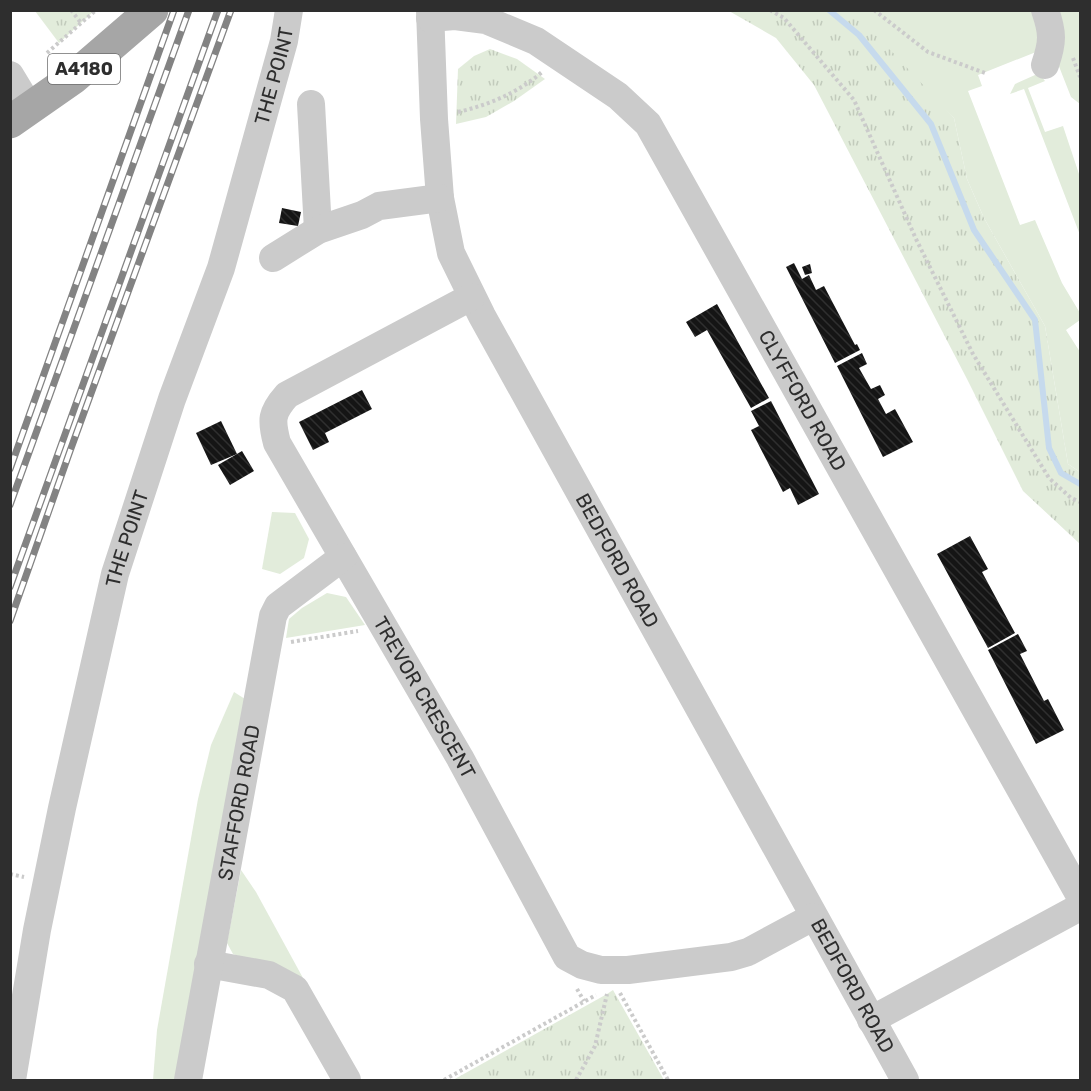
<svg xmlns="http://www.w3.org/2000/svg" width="1091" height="1091" font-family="Rubik,sans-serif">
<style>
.grass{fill:#e2ecdb}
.park{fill:url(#park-tufts)}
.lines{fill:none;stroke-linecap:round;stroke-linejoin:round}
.stream{stroke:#c6daed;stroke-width:6}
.building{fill:url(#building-back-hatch)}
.path{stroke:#cbcbcb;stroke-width:4;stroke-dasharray:3 3;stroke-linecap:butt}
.minor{stroke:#cbcbcb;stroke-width:28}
.major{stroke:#a6a6a6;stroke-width:33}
.rail-casing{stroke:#838383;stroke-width:7}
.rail{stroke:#fff;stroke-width:4.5;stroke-dasharray:14;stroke-linecap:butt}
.labels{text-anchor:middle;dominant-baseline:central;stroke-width:6;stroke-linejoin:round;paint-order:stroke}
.shield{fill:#fff;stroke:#6d6d6d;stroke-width:1.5}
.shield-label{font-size:18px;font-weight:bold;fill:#2e2e2e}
.street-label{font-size:20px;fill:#2e2e2e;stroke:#fff}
</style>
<defs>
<pattern id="park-tufts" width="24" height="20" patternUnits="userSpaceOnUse" patternTransform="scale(1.5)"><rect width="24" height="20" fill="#e2ecdb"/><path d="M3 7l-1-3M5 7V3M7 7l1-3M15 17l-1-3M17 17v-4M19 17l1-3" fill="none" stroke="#c2cbbc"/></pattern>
<pattern id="building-back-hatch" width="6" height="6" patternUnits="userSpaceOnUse" patternTransform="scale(1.5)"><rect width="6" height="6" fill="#151515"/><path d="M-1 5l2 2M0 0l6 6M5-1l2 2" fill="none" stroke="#2f2f2f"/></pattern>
</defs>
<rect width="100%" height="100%" fill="#fff"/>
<g class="grass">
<path d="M842 11H1080V104L1071 97 1051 46 978 75 982 86 968 91 1020 225 1035 220 1062 283 1080 313V320L1066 330 1080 352V472L1068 464 1045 326 984 218 967 179 954 118Z"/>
<path d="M1035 75 1042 77 1045 81 1028 88 1045 132 1063 126 1080 177V235L1024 89 1010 94 1015 84Z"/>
<path d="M272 512 295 513 309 539 304 558 280 574 262 569Z"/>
<path d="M327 593 346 597 365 625 286 638 289 619 302 608Z"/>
<path d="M234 692 245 699 176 1080H153L157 1030 198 799 211 745Z"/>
<path d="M241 870 256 892 303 978 233 954 227 943Z"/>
</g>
<g class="park">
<path d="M35 11H94L59 43Z"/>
<path d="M729 11H842L868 26 954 118 967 179 984 218 1045 326 1068 464 1080 472V544L1023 491 967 379 814 85 776 38Z"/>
<path d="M490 49 517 59 545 79 514 101 486 117 456 124 458 69 474 56Z"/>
<path d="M613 990 664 1080H453L607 994Z"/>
</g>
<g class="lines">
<path class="stream" d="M829 10 859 35 931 124 974 230 1035 320 1049 448 1061 473 1080 484"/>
</g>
<g class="building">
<path d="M282 208 301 212 298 226 279 223Z"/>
<path d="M794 263 802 279 809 275 816 290 824 286 855 345 857 344 860 350 835 363 786 267Z"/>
<path d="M810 264 812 273 805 275 802 267Z"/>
<path d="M717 304 769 398 751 408 707 330 695 337 686 322Z"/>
<path d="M862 353 867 364 859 368 871 389 880 385 885 395 878 399 886 414 895 409 913 442 883 457 837 366Z"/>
<path d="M362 390 372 409 325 433 329 442 313 450 299 422Z"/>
<path d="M771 401 819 494 798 505 790 488 783 492 751 430 759 426 751 411Z"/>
<path d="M221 421 237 454 211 465 196 433Z"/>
<path d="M242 451 254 471 230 485 218 465Z"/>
<path d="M970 536 988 569 982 572 1015 633 988 648 937 554Z"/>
<path d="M1018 634 1027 651 1020 654 1044 701 1048 699 1064 730 1036 744 988 650Z"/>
</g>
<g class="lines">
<g class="path">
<path d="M71 10 81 23"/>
<path d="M770 10 784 18 854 100 916 239 973 354 1049 478 1071 498 1080 502"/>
<path d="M874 10 928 52 985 73"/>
<path d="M47 53 96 10"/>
<path d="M1073 58 1080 77"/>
<path d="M458 112C488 105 518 93 542 72"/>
<path d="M291 642 358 631"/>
<path d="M10 874 24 877"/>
<path d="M577 989 584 1001"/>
<path d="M620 993 668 1080"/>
<path d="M444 1080 596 995"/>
<path d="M576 1080 595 1046 607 994"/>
</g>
<g class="minor">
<path id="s1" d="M430 10 434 119 440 198 451 253 482 316 905 1080"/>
<path d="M1045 10C1053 33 1053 42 1045 65"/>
<path id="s2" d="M430 18 455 16 486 20 536 41 618 96 648 124 1080 896"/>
<path d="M10 75 30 108"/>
<path d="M311 104 318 230"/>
<path d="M273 258 318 230 362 215 379 206 440 198"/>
<path id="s3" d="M471 297 287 395C271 413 271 420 277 443L460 758 567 957 582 965 601 970H628L731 957 748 952 813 917"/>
<path d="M208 964 269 975 295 989 347 1080"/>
<path d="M871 1020 1080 907"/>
<path id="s4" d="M12 1080 37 930 62 808 115 574 172 399 221 268 284 41 289 10"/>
<path id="s5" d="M188 1080 273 616 278 606 343 557"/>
</g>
<path class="major" d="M10 122 73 78 152 10"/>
<g class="rail-casing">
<g id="rail">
<path d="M10 469 174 10"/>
<path d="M10 505 189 10"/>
<path d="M10 587 218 10"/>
<path d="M10 621 70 451 231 10"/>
</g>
</g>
<use href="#rail" class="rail"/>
</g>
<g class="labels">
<rect class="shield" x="48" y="54" width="72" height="30" rx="4.5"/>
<g class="shield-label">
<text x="84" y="69">A4180</text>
</g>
<g class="street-label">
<text stroke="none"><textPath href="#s4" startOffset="1040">THE POINT</textPath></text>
<text stroke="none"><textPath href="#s2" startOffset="567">CLYFFORD ROAD</textPath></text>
<text stroke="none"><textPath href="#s4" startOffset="554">THE POINT</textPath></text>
<text stroke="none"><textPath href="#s1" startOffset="594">BEDFORD ROAD</textPath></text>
<text stroke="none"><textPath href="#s3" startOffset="555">TREVOR CRESCENT</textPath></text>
<text stroke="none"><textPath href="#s5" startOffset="282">STAFFORD ROAD</textPath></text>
<text stroke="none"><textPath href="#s1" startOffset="1080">BEDFORD ROAD</textPath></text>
</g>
</g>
<rect width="1091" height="1091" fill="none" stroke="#2e2e2e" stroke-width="24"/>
</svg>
